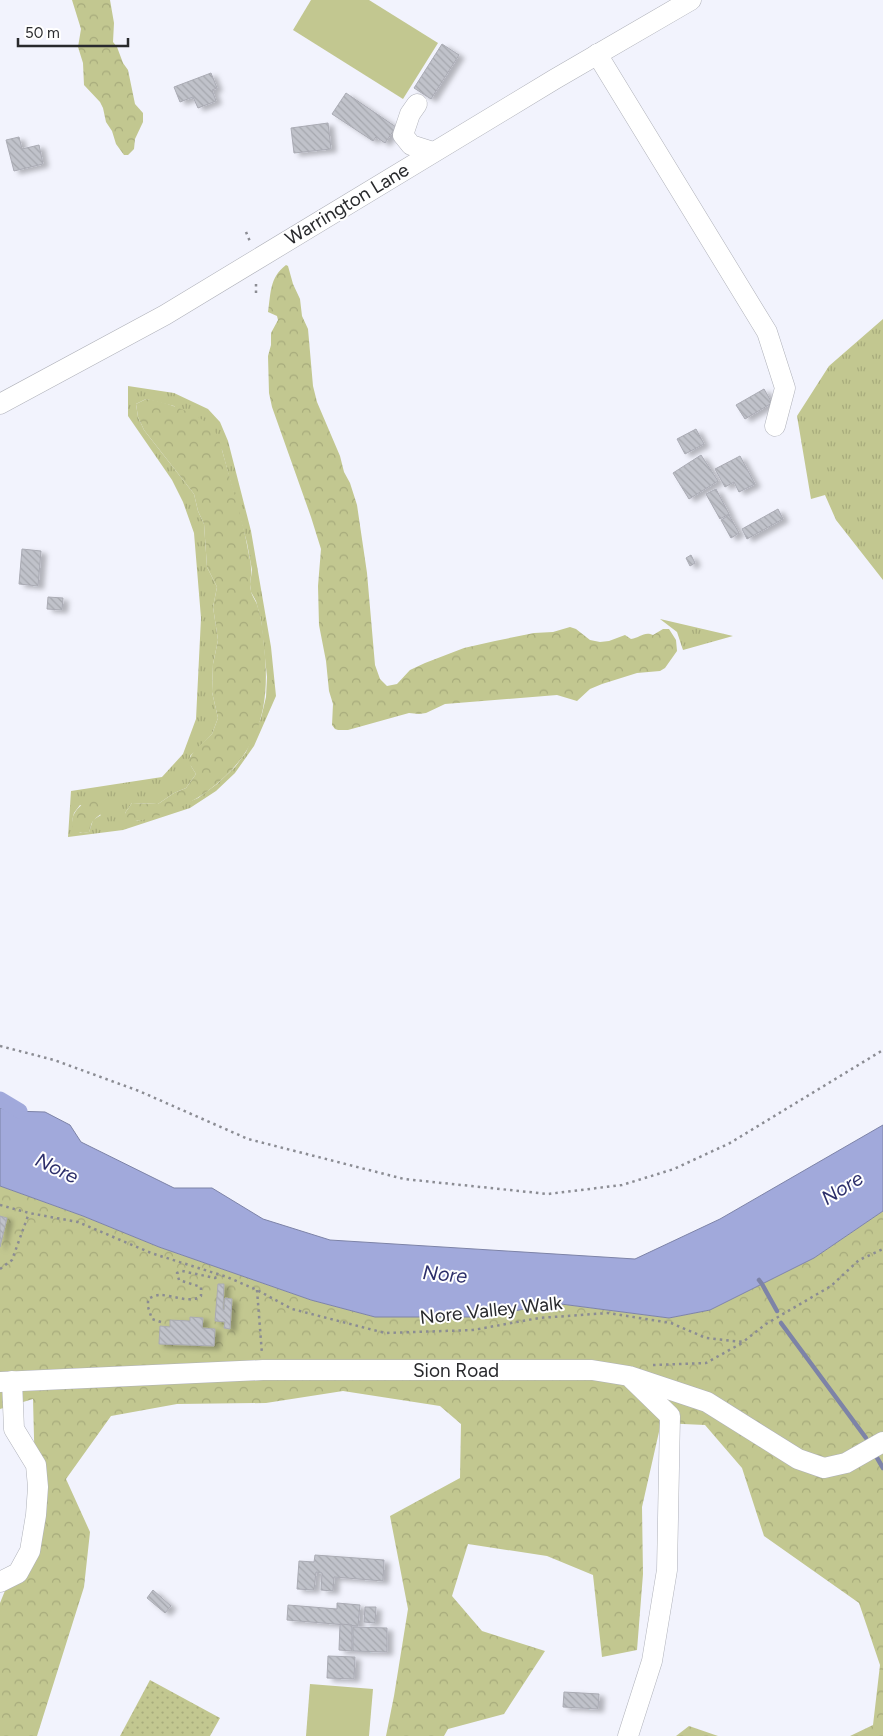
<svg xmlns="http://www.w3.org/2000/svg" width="883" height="1736" font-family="Figtree,sans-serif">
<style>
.grass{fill:url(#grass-tufts);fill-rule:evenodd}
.forest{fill:url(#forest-crowns)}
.garden{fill:url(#garden-dots)}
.pitch{fill:#c2c790}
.water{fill:#a1a9db;stroke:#7d83a7}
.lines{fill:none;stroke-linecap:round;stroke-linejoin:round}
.stream{stroke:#7d83a7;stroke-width:4.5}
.canal{stroke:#a1a9db;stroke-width:15}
.building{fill:url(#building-back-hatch);stroke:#aaabb4;filter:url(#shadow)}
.minor-casing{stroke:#afb1b9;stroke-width:21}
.path{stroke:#8b8c93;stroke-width:2.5;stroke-dasharray:2.5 4;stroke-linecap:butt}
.minor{stroke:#fff;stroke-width:20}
.labels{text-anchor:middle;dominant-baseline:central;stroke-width:4;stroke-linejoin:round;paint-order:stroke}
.street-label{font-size:19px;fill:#292a2d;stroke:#fff}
.water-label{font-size:20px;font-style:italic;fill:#2d2f6b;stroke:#fff}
</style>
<defs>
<pattern id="grass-tufts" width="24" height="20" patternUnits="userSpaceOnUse" patternTransform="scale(1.25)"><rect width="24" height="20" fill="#c2c790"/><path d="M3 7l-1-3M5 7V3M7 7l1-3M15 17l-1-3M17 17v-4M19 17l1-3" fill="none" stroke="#a7ab7c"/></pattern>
<pattern id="forest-crowns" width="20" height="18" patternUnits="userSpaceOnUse" patternTransform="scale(1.25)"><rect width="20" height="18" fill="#c2c790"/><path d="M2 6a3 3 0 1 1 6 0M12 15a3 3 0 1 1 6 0" fill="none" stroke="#a7ab7c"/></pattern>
<pattern id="garden-dots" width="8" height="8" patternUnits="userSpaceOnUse" patternTransform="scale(1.25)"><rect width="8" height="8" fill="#c2c790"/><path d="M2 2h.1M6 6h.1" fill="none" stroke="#a7ab7c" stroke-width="1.8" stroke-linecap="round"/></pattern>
<pattern id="building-back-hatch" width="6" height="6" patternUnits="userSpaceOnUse" patternTransform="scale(1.25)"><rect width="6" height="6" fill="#c0c2ca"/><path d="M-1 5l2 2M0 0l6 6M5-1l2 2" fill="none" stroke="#a5a7ae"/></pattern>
<filter id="shadow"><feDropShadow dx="5.5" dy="3" stdDeviation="2.5" flood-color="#0004"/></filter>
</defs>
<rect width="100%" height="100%" fill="#f2f3fd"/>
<g class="grass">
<path d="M883 319V580L836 520 825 495 811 499 797 416 829 366Z"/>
<path d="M128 386 174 393 208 409 220 422 228 441 251 531 271 647 276 696 254 746 235 773 216 791 190 808 123 830 68 837 71 791 162 777 183 754 196 719 201 618 194 533 183 502 172 480 128 416ZM146 399 174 406 222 450 247 543 252 570 250 584 251 592 256 601 261 620 267 677 266 697 261 718 246 752 235 767 217 784 198 798 160 814 137 821 125 813 132 803 158 804 174 793 186 788 196 774 191 766 190 756 212 734 218 718 212 692 213 664 218 640 213 607 217 587 207 567 204 524 198 511 194 494 144 430 138 417 136 404ZM80 805 101 815 93 820 89 832 80 833 72 821 74 813Z"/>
<path d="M660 619 733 636 683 650 677 632Z"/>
</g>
<g class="forest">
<path d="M72 0H110L114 23 113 42 117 47 123 63 128 70 135 104 143 113V122L135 139 134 149 128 155H124L116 144 112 131 106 122 103 108 100 102 84 85 83 63 78 47 81 29Z"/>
<path d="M286 265 288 266 293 284 300 299 302 316 308 329 313 386 317 402 340 456 344 472 350 483 357 505 367 573 375 665 380 679 387 686 397 684 410 670 425 663 464 648 495 641 534 633 553 632 570 627 576 629 590 640 600 642 609 641 625 635 631 639C640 638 644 631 653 635L663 629H669L676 640 677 651 665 668 660 671 637 673 602 684 590 689 577 701 557 695 445 704 426 713 419 714 409 713 348 730H338L335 729 332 725 333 704 329 691 326 661 319 625 318 586 321 549 311 517 272 407 269 393 268 356 271 345V333L278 320 277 316 268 312C271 294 269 278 286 265Z"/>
<path d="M146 399C164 401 201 414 213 429 218 435 220 443 222 450 231 483 242 516 248 550 249 556 251 562 251 568 252 576 249 583 251 591 252 597 257 602 258 608 262 620 263 633 264 646 271 706 260 752 209 790 191 804 156 820 133 821L127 817 125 813 132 803 158 804 174 793 186 788 196 774 189 763V759L194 751 212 734 218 718 212 692 213 664 218 640 213 607 217 587 207 567 204 524 198 511 194 494 144 430 138 417 136 404Z"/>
<path d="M90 800H98C109 811 101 813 94 820 90 824 91 828 89 832L83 833 75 832C67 818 77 806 90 800Z"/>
<path d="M0 1186 83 1216 159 1247 311 1300 375 1317H486L553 1303 669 1318 710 1310 814 1258 883 1211V1736H850L873 1725 880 1665 859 1603 764 1536 742 1468 705 1425 661 1423 642 1507 643 1574 637 1650 602 1657 593 1575 547 1556 468 1544 452 1596 482 1631 545 1651 504 1714 448 1729 444 1736H386L394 1696 408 1609 390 1516 460 1478 461 1424 440 1406 343 1391 266 1403 177 1404 111 1416 66 1479 90 1532 84 1587 37 1736H0V1603L36 1514 33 1399 0 1409Z"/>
<path d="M689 1726 718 1736H676Z"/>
</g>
<path class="garden" d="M150 1680 220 1718 210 1736H120Z"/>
<g class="pitch">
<path d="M311 0H369L438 43 403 99 293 30Z"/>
<path d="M310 1684 373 1689 369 1736H306Z"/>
</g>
<path class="water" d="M0 1108 13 1111 45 1112 70 1125 81 1142 174 1188H212L263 1219 330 1240 635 1259 720 1219 883 1125V1211L814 1258 710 1310 669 1318 553 1303 486 1317H375L311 1300 159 1247 83 1216 0 1186Z"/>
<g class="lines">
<g class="stream">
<path d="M759 1280 762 1284 777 1311"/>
<path d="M781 1323 866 1438"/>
<path d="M876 1456 883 1468"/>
</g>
<path class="canal" d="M0 1099 20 1111"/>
</g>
<g class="building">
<path d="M442 44 459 55 431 99 414 88Z"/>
<path d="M211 73 217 88 212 90 216 101 198 108 193 97 180 102 174 87Z"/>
<path d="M346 93 396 127 385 143 376 137 373 141 332 114Z"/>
<path d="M328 123 331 149 294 153 291 128Z"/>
<path d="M19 137 22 149 39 145 43 164 14 171 6 140Z"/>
<path d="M764 389 772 403 745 419 736 405Z"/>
<path d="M696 429 704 444 685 454 677 439Z"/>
<path d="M701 455 718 481 689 499 673 473Z"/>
<path d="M740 456 755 484 739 492 734 482 725 487 715 469Z"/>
<path d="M716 489 729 514 720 519 706 494Z"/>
<path d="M778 509 783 519 747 539 742 529Z"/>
<path d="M729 515 739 533 731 538 721 520Z"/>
<path d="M22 549 41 551 38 586 19 584Z"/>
<path d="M691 555 695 563 690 566 686 558Z"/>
<path d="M48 597 63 598 62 610 47 609Z"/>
<path d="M0 1216 7 1218 0 1247Z"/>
<path d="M218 1284H224L223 1309 224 1310 225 1298 232 1299 230 1329 224 1328 225 1322 215 1321Z"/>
<path d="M190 1317 203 1318 202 1328 215 1329 214 1346 159 1344 160 1326 170 1327V1320L190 1321Z"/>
<path d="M315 1555 384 1560 383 1581 334 1577 333 1591 321 1590 322 1573 316 1572 314 1590 297 1589 299 1561 314 1562Z"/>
<path d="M153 1590 171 1606 165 1613 147 1598Z"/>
<path d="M337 1603 360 1605 358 1626 287 1620 288 1605 337 1609Z"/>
<path d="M365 1607H376L375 1623 364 1622Z"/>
<path d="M340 1624 352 1625V1651L339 1650Z"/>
<path d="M353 1627 387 1628V1652L353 1651Z"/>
<path d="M328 1656 355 1657 354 1679 327 1678Z"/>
<path d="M564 1692 599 1694 598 1709 563 1707Z"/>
</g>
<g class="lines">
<g class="minor-casing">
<g id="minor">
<path d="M597 54 767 332 785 388 775 426"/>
<path d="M417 104 410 114 403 135 411 145 433 152"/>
<path d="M0 404 165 315 555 79 691 0"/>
<path d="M0 1382 263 1370H592L629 1376 707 1402 798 1459 824 1468 846 1463 883 1442"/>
<path d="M0 1582 18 1573 30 1551 36 1515 38 1487 36 1465 14 1429 12 1381"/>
<path d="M628 1736 652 1661 667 1570 670 1416 632 1379"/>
</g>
</g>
<g class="path">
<path d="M246 232 251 244"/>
<path d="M256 293V280"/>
<path d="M0 1046 54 1060 139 1091 248 1139 404 1179 548 1194 622 1185 674 1169 730 1143 883 1050"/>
<path d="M0 1205 29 1213 78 1222 151 1253 227 1277 257 1290 292 1309 385 1333 473 1330 539 1318 608 1313 671 1323 706 1338 743 1342 766 1324 831 1286 859 1260 883 1249"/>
<path d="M0 1269 12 1260 29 1213"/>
<path d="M257 1290 262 1354"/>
<path d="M161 1322 152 1319 148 1307V1299C152 1297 156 1295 160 1295 172 1295 192 1304 201 1296V1287L179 1280 177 1273 182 1271 215 1278 220 1275"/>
<path d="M653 1365 706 1363 742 1343"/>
</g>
<use href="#minor" class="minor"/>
</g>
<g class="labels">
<g class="street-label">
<text transform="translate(347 204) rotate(-31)">Warrington Lane</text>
<text transform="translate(491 1310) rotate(-6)">Nore Valley Walk</text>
<text x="456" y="1370">Sion Road</text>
</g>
<g class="water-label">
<text transform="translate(57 1168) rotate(26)">Nore</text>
<text transform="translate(842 1188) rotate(-32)">Nore</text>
<text transform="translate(445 1274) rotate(5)">Nore</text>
</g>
</g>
<path d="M18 38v8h110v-8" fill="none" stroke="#292a2d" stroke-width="2.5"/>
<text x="25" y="38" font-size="15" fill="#292a2d" stroke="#ffffff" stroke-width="4" paint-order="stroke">50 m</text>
</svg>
